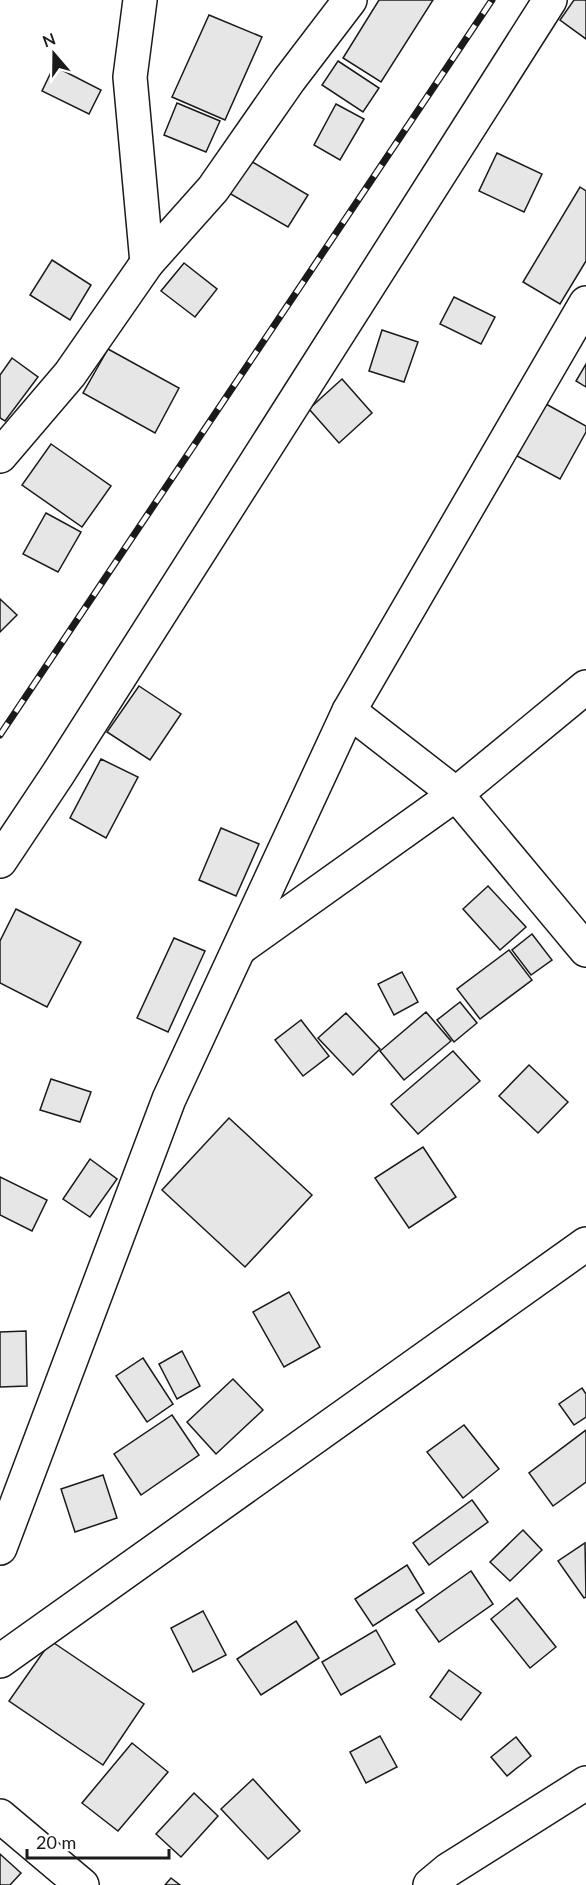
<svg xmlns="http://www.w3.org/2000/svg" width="586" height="1885" font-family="Lato,sans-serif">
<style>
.building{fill:#e6e6e6;stroke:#1a1a1a;stroke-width:1.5}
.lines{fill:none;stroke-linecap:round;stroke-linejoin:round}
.street-casing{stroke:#1a1a1a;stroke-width:36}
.street{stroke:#fff;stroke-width:33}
.rail-casing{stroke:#1a1a1a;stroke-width:7}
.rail{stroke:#fff;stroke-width:4.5;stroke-dasharray:14;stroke-linecap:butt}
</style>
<rect width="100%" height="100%" fill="#fff"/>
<g class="building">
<path d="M379 0H433L381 82 343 58Z"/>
<path d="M574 0H586V39L560 20Z"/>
<path d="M209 15 262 37 225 120 172 97Z"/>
<path d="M338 61 379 88 363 112 322 85Z"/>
<path d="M54 66 101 90 89 114 42 91Z"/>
<path d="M177 103 220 121 206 152 164 135Z"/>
<path d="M336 104 364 119 340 160 314 145Z"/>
<path d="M497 153 542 174 524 212 479 191Z"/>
<path d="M249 160 308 195 288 227 229 193Z"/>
<path d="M580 187 586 191V261L560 304 523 282Z"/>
<path d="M52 260 91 285 70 320 30 295Z"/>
<path d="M184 263 217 289 195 317 161 291Z"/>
<path d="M454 297 495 317 481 344 440 324Z"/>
<path d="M382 330 418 342 404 382 369 371Z"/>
<path d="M108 349 179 388 155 433 83 393Z"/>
<path d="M12 358 38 377 5 421 0 418V375Z"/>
<path d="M586 364V387L576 381Z"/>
<path d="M342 379 372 413 339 443 309 409Z"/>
<path d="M546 404 586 426V432L560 479 517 456Z"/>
<path d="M51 444 111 486 82 527 22 485Z"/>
<path d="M46 513 81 532 58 572 23 554Z"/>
<path d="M0 599 17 615 0 632Z"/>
<path d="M139 686 181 714 150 760 107 732Z"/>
<path d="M101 759 138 777 106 838 70 818Z"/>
<path d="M221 828 259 844 236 896 199 880Z"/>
<path d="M488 886 526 927 500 950 463 909Z"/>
<path d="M16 909 81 942 47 1007 0 983V941Z"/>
<path d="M532 934 552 960 531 975 512 950Z"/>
<path d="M174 938 205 951 168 1032 137 1018Z"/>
<path d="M509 950 532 980 480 1019 457 989Z"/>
<path d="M402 972 418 1002 394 1015 378 984Z"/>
<path d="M460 1002 477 1023 454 1042 437 1020Z"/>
<path d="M426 1012 451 1041 404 1080 380 1051Z"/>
<path d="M346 1013 380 1049 353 1075 318 1038Z"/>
<path d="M301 1020 329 1056 303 1076 275 1040Z"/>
<path d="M453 1051 480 1081 418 1134 391 1104Z"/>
<path d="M529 1065 568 1102 538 1133 499 1096Z"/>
<path d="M51 1079 91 1092 80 1122 40 1110Z"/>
<path d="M229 1118 312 1195 245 1267 162 1190Z"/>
<path d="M423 1147 456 1197 409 1228 375 1178Z"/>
<path d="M90 1159 117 1179 90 1217 63 1199Z"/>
<path d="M0 1177 47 1200 32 1231 0 1215Z"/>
<path d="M289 1292 320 1347 284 1367 253 1312Z"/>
<path d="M26 1331 27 1386 0 1387V1332Z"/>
<path d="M182 1351 200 1386 177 1399 159 1364Z"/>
<path d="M143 1358 173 1404 147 1422 116 1376Z"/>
<path d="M233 1379 263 1410 216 1454 187 1422Z"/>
<path d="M582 1388 586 1394V1417L574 1425 559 1404Z"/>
<path d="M172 1415 199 1455 141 1495 114 1454Z"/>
<path d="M464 1425 499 1469 463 1498 427 1452Z"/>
<path d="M586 1430V1482L553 1506 529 1473Z"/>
<path d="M103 1475 117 1518 75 1532 61 1489Z"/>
<path d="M472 1500 488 1522 429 1565 413 1543Z"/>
<path d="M523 1530 542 1550 510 1581 490 1562Z"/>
<path d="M585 1543 586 1597 584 1598 558 1561Z"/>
<path d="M407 1565 424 1593 373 1626 355 1599Z"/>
<path d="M471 1571 493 1604 439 1642 416 1610Z"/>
<path d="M517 1598 556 1647 530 1668 491 1619Z"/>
<path d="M203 1611 226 1655 193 1672 171 1628Z"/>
<path d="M296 1621 319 1658 261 1695 237 1659Z"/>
<path d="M376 1630 395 1664 341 1695 322 1662Z"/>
<path d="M51 1641 144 1704 103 1765 9 1701Z"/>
<path d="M449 1670 481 1693 461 1720 430 1697Z"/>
<path d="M380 1736 397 1767 366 1783 350 1752Z"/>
<path d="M516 1737 531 1756 507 1776 491 1757Z"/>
<path d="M132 1743 168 1772 118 1831 82 1803Z"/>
<path d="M253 1779 300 1831 268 1859 221 1809Z"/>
<path d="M194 1793 218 1816 181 1857 156 1834Z"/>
<path d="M0 1854 21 1873 10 1885H0Z"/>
<path d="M171 1878 180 1885H165Z"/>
</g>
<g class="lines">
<g class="street-casing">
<g id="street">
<path d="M140 0 130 77 147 263"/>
<path d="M0 456 70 374 147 263 213 189 289 80 350 0"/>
<path d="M349 711 456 794 586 950"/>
<path d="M0 861 58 774 550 0"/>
<path d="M240 948 456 794 586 687"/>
<path d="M0 1548 169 1099 349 711 586 303"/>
<path d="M0 1661 586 1244"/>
<path d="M0 1816 82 1885"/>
<path d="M430 1885 448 1870 586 1783"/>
</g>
</g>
<use href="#street" class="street"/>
<g class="rail-casing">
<path id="rail" d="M0 735 492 0"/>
</g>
<use href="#rail" class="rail"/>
</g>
<g transform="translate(54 54) rotate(340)" stroke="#ffffff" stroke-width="4.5" paint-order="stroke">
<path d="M0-4.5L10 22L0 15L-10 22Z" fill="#1a1a1a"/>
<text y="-9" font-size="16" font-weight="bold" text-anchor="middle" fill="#1a1a1a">N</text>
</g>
<path d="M27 1849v9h142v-9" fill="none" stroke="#1a1a1a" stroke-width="3"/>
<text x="36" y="1849" font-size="18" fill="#1a1a1a" stroke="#ffffff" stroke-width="4.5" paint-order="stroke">20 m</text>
</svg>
